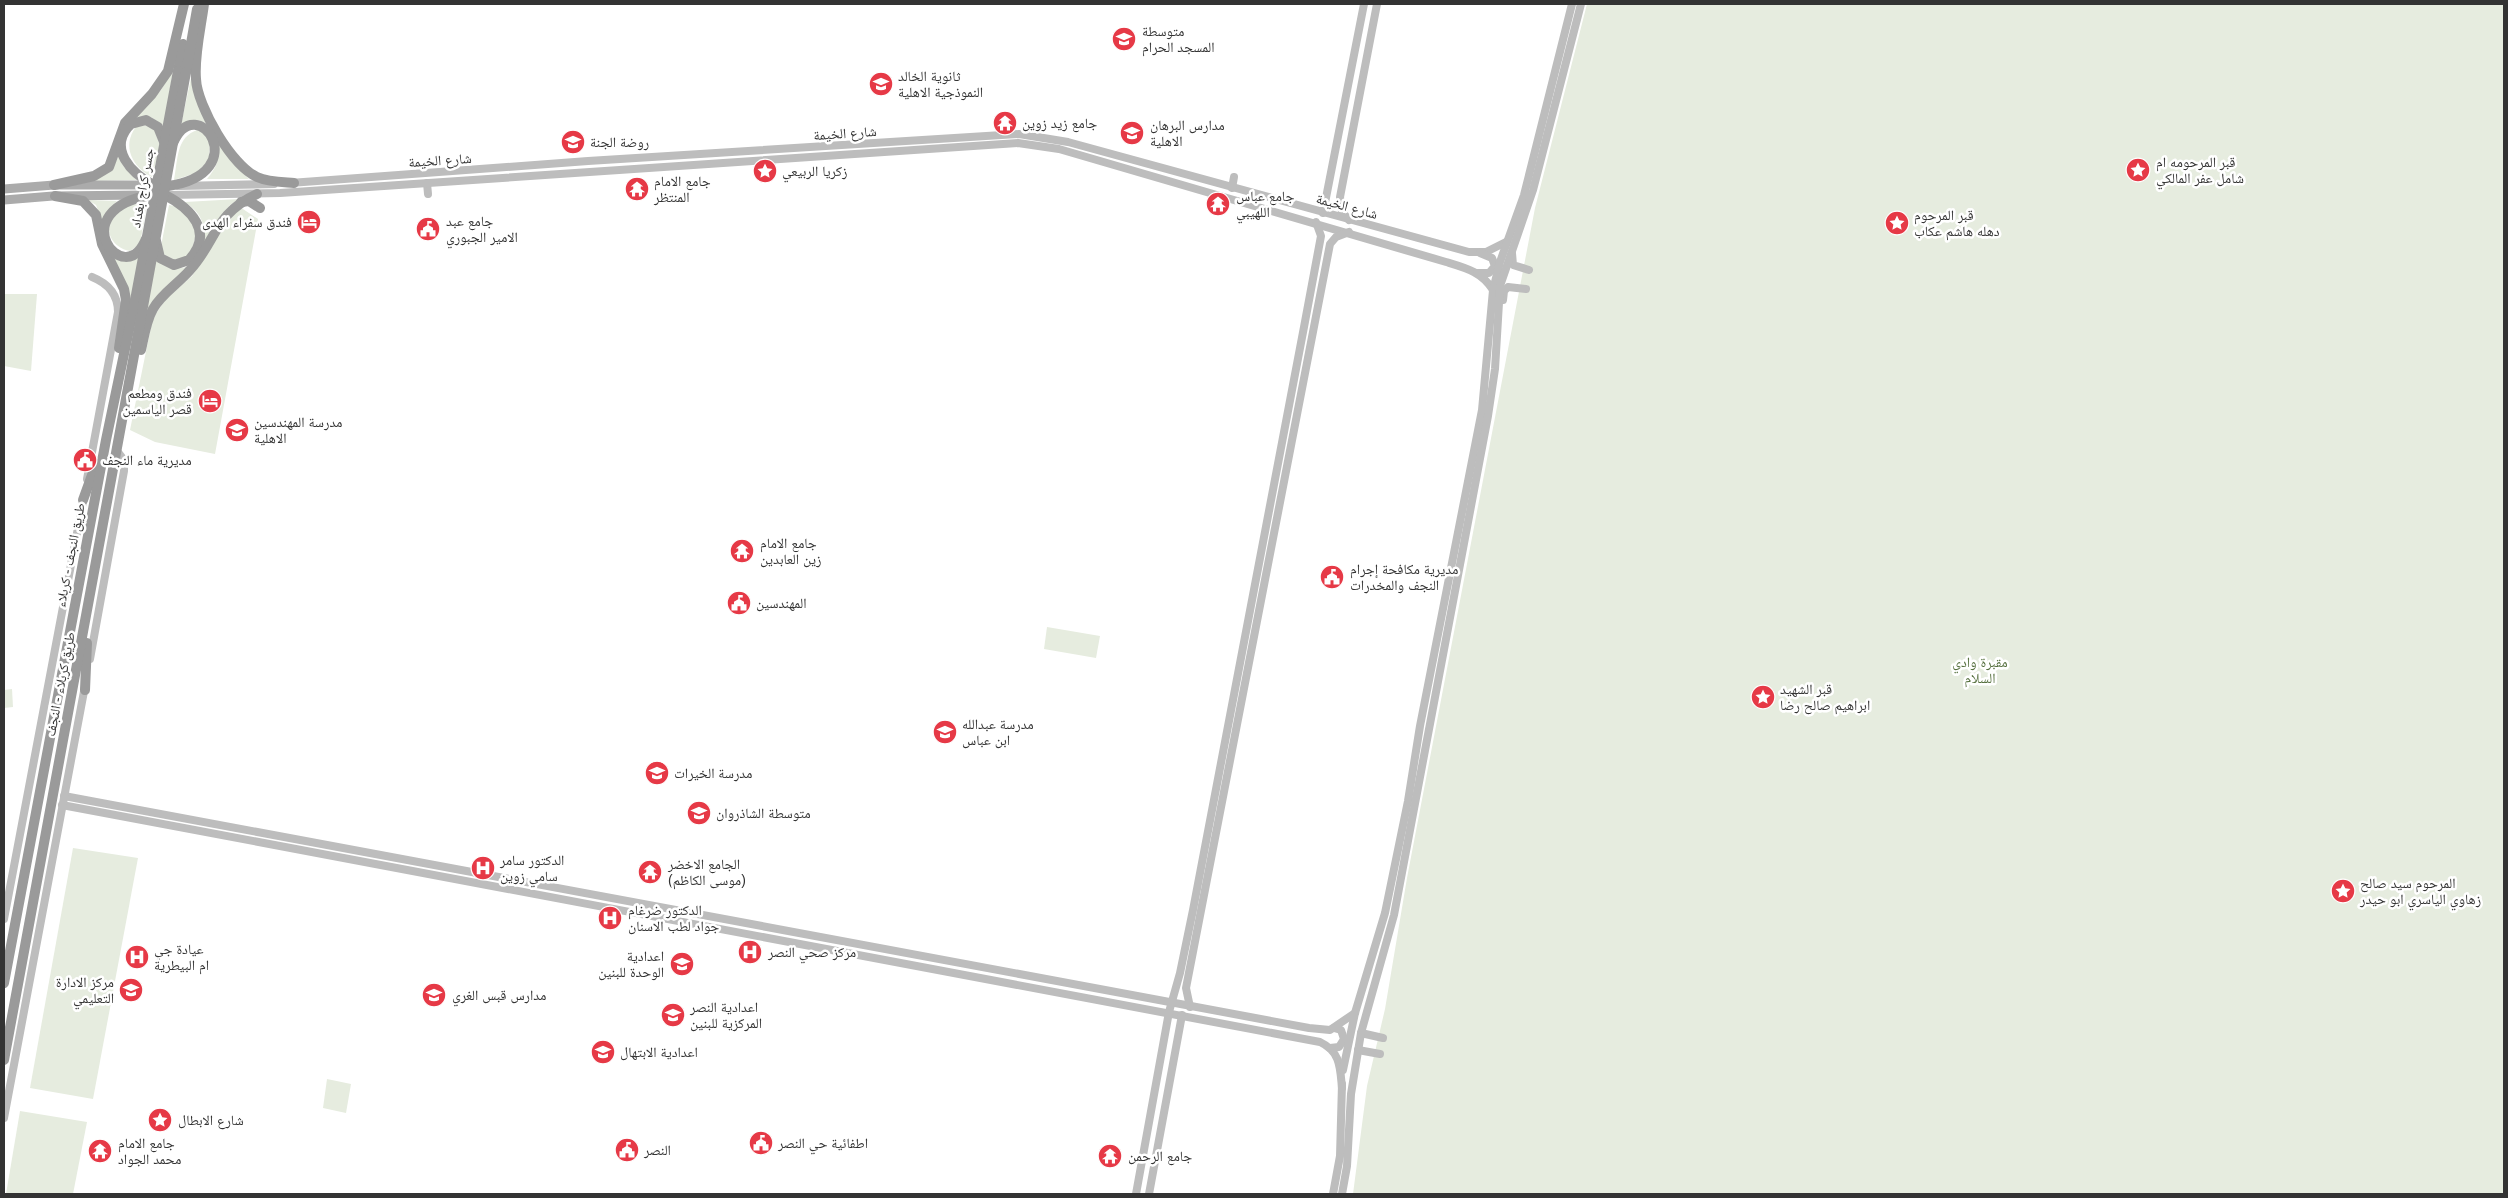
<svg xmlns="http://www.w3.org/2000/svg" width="2508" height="1198" font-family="Arial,'Noto Naskh Arabic',sans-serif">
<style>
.green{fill:#e6ecdf}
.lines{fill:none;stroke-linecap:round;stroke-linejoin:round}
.secondary{stroke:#bdbdbd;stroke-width:8}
.primary{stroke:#ababab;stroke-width:9}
.highway{stroke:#9a9a9a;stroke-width:10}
.highway-bridge{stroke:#9a9a9a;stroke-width:10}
.labels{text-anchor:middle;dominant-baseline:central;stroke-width:5;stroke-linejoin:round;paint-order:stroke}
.poi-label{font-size:14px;fill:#333;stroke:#fff;text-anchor:start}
.street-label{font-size:14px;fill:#333;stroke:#fff}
.park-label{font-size:14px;fill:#56703f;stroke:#fff}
</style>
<rect width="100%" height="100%" fill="#fff"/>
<g class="green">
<path d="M1587 4H2504V1194H1353L1367 1086 1385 1009 1407 878 1535 208Z"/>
<path d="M173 70 164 126 151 117 135 118 161 90Z"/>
<path d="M192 73 211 125 198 120 181 125Z"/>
<path d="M145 125 154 128 160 146 152 177C133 168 121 146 136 127Z"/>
<path d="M198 130 206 132 210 140 209 160 196 173 174 180C178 160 176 136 198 130Z"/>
<path d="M219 140 234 163 249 179H207C218 166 220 157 219 140Z"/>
<path d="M120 152 124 167 137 180 94 181C108 173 115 167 120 152Z"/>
<path d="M239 199 230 205 204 242C206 224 201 213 185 202Z"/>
<path d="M88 200 117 201 109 210 104 226 96 205Z"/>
<path d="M131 204 147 205 140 244 130 251C112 248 102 229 115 216 119 211 126 207 131 204Z"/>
<path d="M169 205 180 207C197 229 200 231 188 258L175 260 163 254 161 246Z"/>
<path d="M240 207 258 219 215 454 155 442 130 430 152 322 157 312 166 299 192 276 231 215Z"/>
<path d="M141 253 132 300 111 254Z"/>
<path d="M156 255C168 264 177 274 191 264L147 310Z"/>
<path d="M4 294H37L31 371 4 366Z"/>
<path d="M1047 627 1100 636 1096 658 1044 649Z"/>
<path d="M12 689 13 707 4 708V690Z"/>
<path d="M73 848 138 858 93 1099 30 1088Z"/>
<path d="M327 1079 351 1084 346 1113 323 1108Z"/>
<path d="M20 1111 87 1122 73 1194H6Z"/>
</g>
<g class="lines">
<g class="secondary">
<path d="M290 183 588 161 1019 134 1068 142 1469 252H1486L1506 242"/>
<path d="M427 183 428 194"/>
<path d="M178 186 274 184"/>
<path d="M1232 188 1234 177"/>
<path d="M167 195 280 193 1018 143 1059 149 1446 262C1466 268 1482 272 1493 290"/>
<path d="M1323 213 1364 4"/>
<path d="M1349 220 1342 212 1340 197 1377 4"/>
<path d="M1512 253 1513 265 1529 270"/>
<path d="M1477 273H1489L1495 266 1492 258 1480 253"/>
<path d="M1503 300 1504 291 1508 287 1526 289"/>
<path d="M87 479 118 312C118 294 107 283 92 277"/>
<path d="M90 659 124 471V460L117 451"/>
<path d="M64 796 1309 1028 1330 1030 1355 1013"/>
<path d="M62 805 1320 1042C1341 1052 1340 1068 1342 1088"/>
<path d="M4 919 84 496"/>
<path d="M1190 1007 1186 988 1330 244 1336 237 1349 232"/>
<path d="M1361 1033 1383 1038"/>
<path d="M1330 1048 1339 1047 1344 1039 1341 1030 1334 1028"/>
<path d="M1358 1050 1380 1054"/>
<path d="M1343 1070 1355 1013 1385 913 1408 801 1420 726 1482 410 1493 290 1500 262 1524 195 1572 4"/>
<path d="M4 1118 85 686"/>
<path d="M1136 1194 1169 1012 1180 973 1193 910 1304 327 1321 236 1316 222"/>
<path d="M1149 1194 1182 1015"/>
<path d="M1333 1194 1340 1156 1342 1084"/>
<path d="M1342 1194 1347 1166 1351 1094 1361 1033 1394 915 1488 416 1495 369 1500 286 1533 190 1581 4"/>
</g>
<g class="primary">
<path d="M4 189 54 185H155"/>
<path d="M4 200 53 196 145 195"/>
</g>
<g class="highway">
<path d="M204 4C201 28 194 55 196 79 197 106 232 166 257 177 268 182 282 182 294 183"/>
<path d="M178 71 183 44"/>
<path d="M186 72 197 9"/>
<path d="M54 185 94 176 109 167 125 123 152 94 168 71 184 4"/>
<path d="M154 185C132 174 106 148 131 124L146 120 158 127 164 142"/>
<path d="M168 186C256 173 197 88 173 143"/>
<path d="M55 196 83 201 96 215 102 244 124 289 126 300 119 348"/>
<path d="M241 202 249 201 260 208"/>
<path d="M146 239C124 293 61 209 152 195"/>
<path d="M156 241 160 258 174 265 189 260C215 232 190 208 165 195"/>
<path d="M141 350C144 337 146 321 153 309 161 294 178 284 190 270 217 240 214 214 257 194"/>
<path d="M83 500 96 464"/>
<path d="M85 690 87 643"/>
<path d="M4 983 106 440 133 311"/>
<path d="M4 1060 142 312"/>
</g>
<g class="highway-bridge">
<path d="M133 311 178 71"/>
<path d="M142 312 186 72"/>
</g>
</g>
<defs>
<g id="school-disc" transform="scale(1.25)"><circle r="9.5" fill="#e63946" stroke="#fff"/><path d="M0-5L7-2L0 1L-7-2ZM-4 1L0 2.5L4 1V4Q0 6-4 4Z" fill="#fff"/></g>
<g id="temple-disc" transform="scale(1.25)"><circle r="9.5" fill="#e63946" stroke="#fff"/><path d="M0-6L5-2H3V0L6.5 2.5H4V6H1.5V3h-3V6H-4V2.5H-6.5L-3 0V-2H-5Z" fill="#fff"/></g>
<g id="sight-disc" transform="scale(1.25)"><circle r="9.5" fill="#e63946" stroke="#fff"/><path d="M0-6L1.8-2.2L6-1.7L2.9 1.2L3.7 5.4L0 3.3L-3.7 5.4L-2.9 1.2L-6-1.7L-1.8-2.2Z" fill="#fff"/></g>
<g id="hotel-disc" transform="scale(1.25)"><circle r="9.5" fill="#e63946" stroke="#fff"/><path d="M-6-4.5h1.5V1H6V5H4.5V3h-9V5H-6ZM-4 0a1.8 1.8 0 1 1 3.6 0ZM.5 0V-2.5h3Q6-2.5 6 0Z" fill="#fff"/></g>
<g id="civic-disc" transform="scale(1.25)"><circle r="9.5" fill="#e63946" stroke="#fff"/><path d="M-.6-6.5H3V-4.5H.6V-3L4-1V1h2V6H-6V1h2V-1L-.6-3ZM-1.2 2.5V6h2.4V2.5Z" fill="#fff"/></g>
<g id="hospital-disc" transform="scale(1.25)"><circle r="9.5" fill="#e63946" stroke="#fff"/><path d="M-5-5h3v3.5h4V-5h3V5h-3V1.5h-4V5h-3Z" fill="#fff"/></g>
</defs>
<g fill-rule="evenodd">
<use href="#school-disc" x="1124" y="39"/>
<use href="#school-disc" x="881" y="84"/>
<use href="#temple-disc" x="1005" y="123"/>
<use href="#school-disc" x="1132" y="133"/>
<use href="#school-disc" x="573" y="142"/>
<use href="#sight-disc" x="2138" y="170"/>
<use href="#sight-disc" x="765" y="171"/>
<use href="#temple-disc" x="637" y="189"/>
<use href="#temple-disc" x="1218" y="204"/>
<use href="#hotel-disc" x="309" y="222"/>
<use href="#sight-disc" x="1897" y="223"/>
<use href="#civic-disc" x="428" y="229"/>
<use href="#hotel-disc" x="210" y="401"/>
<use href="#school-disc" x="237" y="430"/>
<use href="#civic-disc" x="85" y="460"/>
<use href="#temple-disc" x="742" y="551"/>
<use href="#civic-disc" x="1332" y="577"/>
<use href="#civic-disc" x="739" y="603"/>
<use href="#sight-disc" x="1763" y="697"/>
<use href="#school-disc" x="945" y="732"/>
<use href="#school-disc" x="657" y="773"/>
<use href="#school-disc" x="699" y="813"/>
<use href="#hospital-disc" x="483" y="868"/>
<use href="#temple-disc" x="650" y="872"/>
<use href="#sight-disc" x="2343" y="891"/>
<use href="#hospital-disc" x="610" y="918"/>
<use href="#hospital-disc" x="750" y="952"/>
<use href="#hospital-disc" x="137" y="957"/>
<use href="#school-disc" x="682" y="964"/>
<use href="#school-disc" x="131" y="990"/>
<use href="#school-disc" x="434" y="995"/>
<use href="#school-disc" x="673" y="1015"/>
<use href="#school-disc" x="603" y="1052"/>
<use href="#sight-disc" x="160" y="1120"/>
<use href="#civic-disc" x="761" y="1143"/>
<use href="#civic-disc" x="627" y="1150"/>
<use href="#temple-disc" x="100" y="1151"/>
<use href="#temple-disc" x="1110" y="1156"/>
</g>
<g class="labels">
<g class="poi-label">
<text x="1142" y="31">متوسطة<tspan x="1142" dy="16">المسجد الحرام</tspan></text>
<text x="898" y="76">ثانوية الخالد<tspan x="898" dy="16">النموذجية الاهلية</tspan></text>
<text x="1022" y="123">جامع زيد زوين</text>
<text x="1150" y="125">مدارس البرهان<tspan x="1150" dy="16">الاهلية</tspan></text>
<text x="590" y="142">روضة الجنة</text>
<text x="2156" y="162">قبر المرحومه ام<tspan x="2156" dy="16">شامل عفر المالكي</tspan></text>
<text x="782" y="171">زكريا الربيعي</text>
<text x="654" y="181">جامع الامام<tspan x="654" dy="16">المنتظر</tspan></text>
<text x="1236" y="196">جامع عباس<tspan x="1236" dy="16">اللهيبي</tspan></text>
<text x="1914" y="215">قبر المرحوم<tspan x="1914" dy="16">دهله هاشم عكاب</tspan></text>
<text x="446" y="221">جامع عبد<tspan x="446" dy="16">الامير الجبوري</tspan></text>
<text x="292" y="222" text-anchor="end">فندق سفراء الهدى</text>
<text x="192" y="393" text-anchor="end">فندق ومطعم<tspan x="192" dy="16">قصر الياسمين</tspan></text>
<text x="254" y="422">مدرسة المهندسين<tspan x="254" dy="16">الاهلية</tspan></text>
<text x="102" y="460">مديرية ماء النجف</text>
<text x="760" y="543">جامع الامام<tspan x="760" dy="16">زين العابدين</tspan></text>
<text x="1350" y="569">مديرية مكافحة إجرام<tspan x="1350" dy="16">النجف والمخدرات</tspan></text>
<text x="756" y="603">المهندسين</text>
<text x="1780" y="689">قبر الشهيد<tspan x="1780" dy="16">ابراهيم صالح رضا</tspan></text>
<text x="962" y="724">مدرسة عبدالله<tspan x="962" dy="16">ابن عباس</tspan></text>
<text x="674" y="773">مدرسة الخيرات</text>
<text x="716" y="813">متوسطة الشاذروان</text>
<text x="500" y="860">الدكتور سامر<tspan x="500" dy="16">سامي زوين</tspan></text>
<text x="668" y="864">الجامع الاخضر<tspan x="668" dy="16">(موسى الكاظم)</tspan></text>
<text x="2360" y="883">المرحوم سيد صالح<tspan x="2360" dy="16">زهاوي الياسري ابو حيدر</tspan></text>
<text x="628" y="910">الدكتور ضرغام<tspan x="628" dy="16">جواد لطب الاسنان</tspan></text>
<text x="154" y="949">عيادة جي<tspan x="154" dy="16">ام البيطرية</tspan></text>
<text x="768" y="952">مركز صحي النصر</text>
<text x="664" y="956" text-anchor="end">اعدادية<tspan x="664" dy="16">الوحدة للبنين</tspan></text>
<text x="114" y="982" text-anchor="end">مركز الادارة<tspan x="114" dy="16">التعليمي</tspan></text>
<text x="452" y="995">مدارس قبس الغري</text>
<text x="690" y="1007">اعدادية النصر<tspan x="690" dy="16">المركزية للبنين</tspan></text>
<text x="620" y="1052">اعدادية الابتهال</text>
<text x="178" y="1120">شارع الابطال</text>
<text x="118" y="1143">جامع الامام<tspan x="118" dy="16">محمد الجواد</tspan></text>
<text x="778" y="1143">اطفائية حي النصر</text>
<text x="644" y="1150">النصر</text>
<text x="1128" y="1156">جامع الرحمن</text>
</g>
<g class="street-label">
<text transform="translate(845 133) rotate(-4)">شارع الخيمة</text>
<text transform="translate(440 160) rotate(-4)">شارع الخيمة</text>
<text transform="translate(142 188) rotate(-80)">جسر كراج بغداد</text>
<text transform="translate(1347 206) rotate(15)">شارع الخيمة</text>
<text transform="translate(70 555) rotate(-79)">طريق النجف - کربلاء</text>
<text transform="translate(60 684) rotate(-79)">طريق کربلاء - النجف</text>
</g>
<g class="park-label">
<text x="1980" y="662">مقبرة وادي<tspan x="1980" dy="16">السلام</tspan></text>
</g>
</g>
<rect width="2508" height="1198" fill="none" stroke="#333333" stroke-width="10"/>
</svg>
